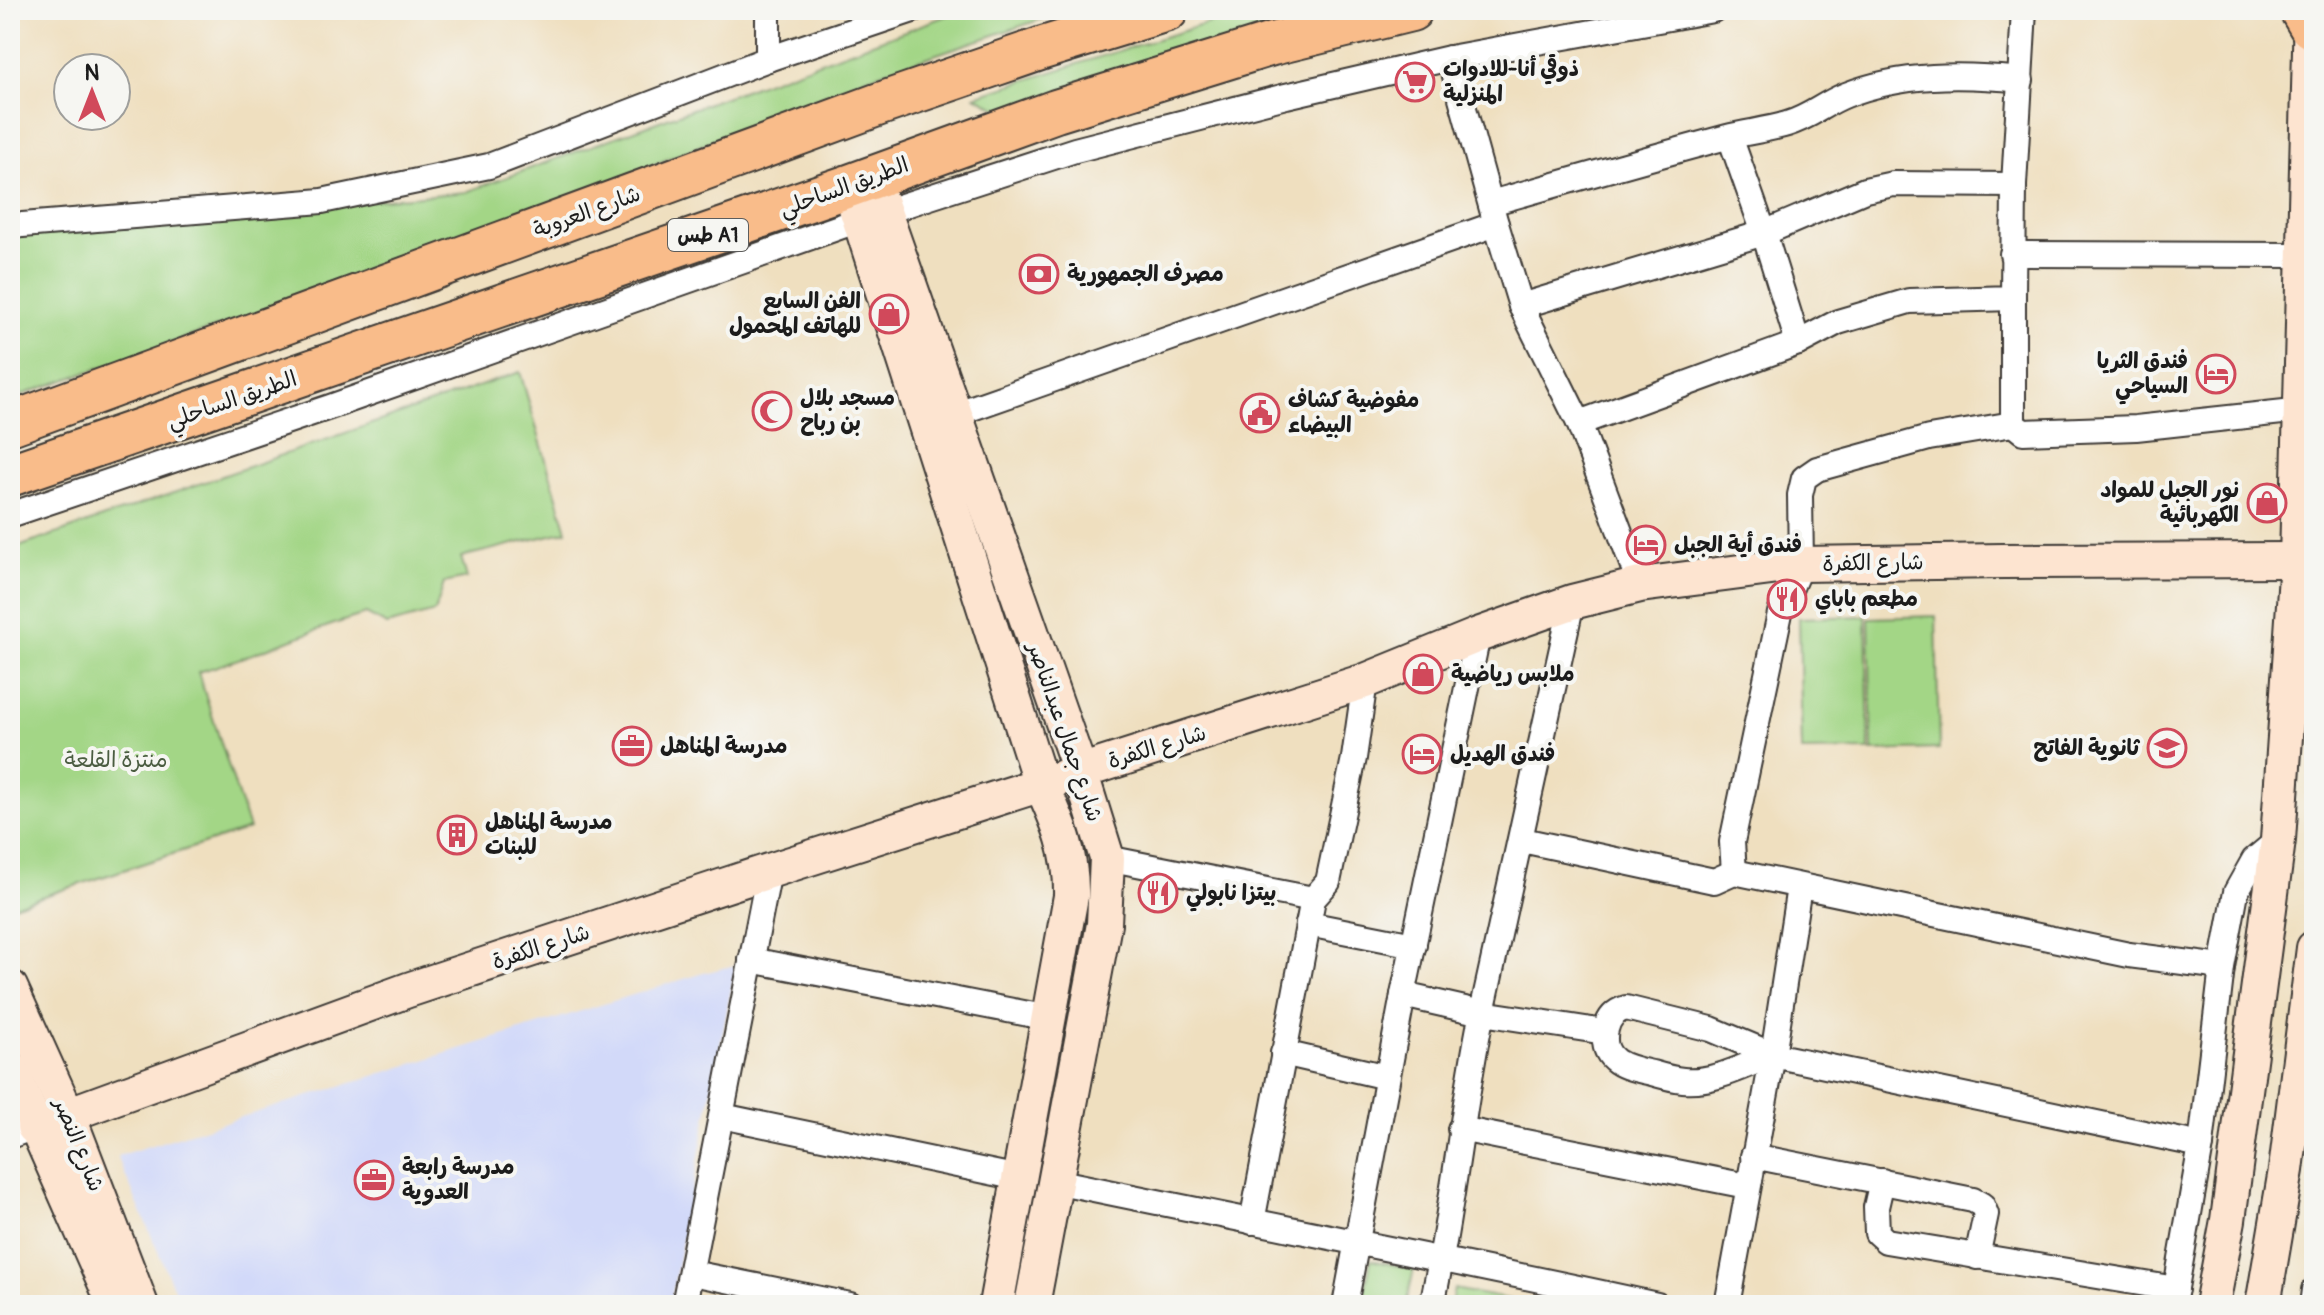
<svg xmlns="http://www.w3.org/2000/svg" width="2324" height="1315" font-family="Pangolin,'Playpen Sans Arabic',sans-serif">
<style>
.built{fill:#d2d9f9}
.green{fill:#a3d686;stroke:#607951;stroke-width:2}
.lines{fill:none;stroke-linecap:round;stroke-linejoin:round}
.street-casing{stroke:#3c3934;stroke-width:28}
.secondary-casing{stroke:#3c3934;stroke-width:38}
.highway-casing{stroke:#3c3934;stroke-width:46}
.street{stroke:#fff;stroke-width:24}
.secondary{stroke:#fde4d0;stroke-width:34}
.highway{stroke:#f9bc8a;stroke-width:42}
.labels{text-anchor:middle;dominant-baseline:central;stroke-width:8;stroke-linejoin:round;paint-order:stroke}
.shield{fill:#f6f6f2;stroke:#5d5d5c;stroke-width:2}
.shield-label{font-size:20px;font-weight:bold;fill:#1c1c1c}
.poi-label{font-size:22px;font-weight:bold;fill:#1c1c1c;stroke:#f6f6f2;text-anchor:start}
.street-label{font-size:22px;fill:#1c1c1c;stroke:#f6f6f2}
.park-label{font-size:22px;fill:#4b5d41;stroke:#f6f6f2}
</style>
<rect width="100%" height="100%" fill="#f6f6f2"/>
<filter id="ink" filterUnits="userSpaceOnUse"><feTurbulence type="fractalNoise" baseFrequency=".0125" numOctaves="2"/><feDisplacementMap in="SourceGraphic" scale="16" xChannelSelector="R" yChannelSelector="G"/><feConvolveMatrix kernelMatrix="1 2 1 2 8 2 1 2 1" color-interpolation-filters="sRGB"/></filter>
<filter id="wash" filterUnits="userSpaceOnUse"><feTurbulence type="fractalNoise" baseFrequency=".006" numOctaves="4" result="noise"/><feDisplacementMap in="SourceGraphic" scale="32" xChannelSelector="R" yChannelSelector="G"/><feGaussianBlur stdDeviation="1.8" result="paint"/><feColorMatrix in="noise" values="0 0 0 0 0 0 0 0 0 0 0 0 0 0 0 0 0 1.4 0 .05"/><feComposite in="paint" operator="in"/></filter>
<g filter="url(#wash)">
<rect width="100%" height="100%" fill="#efdfbf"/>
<path class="built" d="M736 965 670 1305H181L117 1156 700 974Z"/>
<g class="green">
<path d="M962 10H1069L868 77 479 236 10 399V236L95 225 466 192Z"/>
<path d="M1250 10H1339L1003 111 975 96Z"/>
<path d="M520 372 567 531 461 557 467 578 444 583 435 612 387 625 366 614C309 630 255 656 198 672L249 829 10 907V550Z"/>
<path d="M1866 616 1869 750 1802 751 1799 618Z"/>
<path d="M1936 616 1939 749 1872 751 1869 618Z"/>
<path d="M1371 1260 1414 1269 1406 1305H1362Z"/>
<path d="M1454 1289 1538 1305H1451Z"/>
</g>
</g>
<g filter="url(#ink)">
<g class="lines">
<g class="street-casing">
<g id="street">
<path d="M1450 58 1496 224 1521 306 1579 423 1640 585"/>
<path d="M768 59V10"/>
<path d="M1730 137 1764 233 1798 343"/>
<path d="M1491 203C1569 181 1648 158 1727 137 1747 132 1767 130 1787 124 1811 117 1823 104 1846 95 1902 73 1963 74 2021 80"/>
<path d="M10 226 322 201 489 166 768 59 913 10"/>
<path d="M2012 254 2306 255"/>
<path d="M2013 298V424"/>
<path d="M1521 306 1764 233 1865 190 1893 184 2014 185"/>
<path d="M955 414 1496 224"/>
<path d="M1579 423 1798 343 1838 322 1909 301 2013 298 2014 185 2024 10"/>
<path d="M10 515 330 407 859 220 1075 150 1286 96 1450 58 1713 10"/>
<path d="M1522 840 1714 881 1734 872 2129 955 2222 967"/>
<path d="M1107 858 1313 899"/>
<path d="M1734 872 1732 842 1780 613 1801 564 1800 495 1804 478 1817 469 1929 438 2013 424 2023 432 2136 428 2302 410"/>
<path d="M1308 924 1414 945"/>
<path d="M751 960 1049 1018"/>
<path d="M1403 995 1482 1013 1605 1032"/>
<path d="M1283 1053 1387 1077"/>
<path d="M1773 1055C1745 1065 1714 1083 1683 1080 1673 1079 1662 1076 1652 1073 1628 1068 1599 1063 1606 1029 1609 1017 1615 1011 1626 1008L1711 1029 1773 1055 2201 1145"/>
<path d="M722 1116 1019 1178"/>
<path d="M1460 1129 1747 1186"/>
<path d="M10 1136 34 1127"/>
<path d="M1753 1156 1973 1200 1982 1205 1986 1214 1977 1257"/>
<path d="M1055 1181C1256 1223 1457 1261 1657 1305"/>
<path d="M1882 1181 1876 1207 1877 1233 1886 1241 2176 1289"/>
<path d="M1252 1222 1313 899 1328 882 1354 758 1365 681"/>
<path d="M692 1273 850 1305"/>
<path d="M684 1305 769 871"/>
<path d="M1345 1305 1403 995 1478 635"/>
<path d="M1432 1305C1453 1208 1462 1109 1482 1012 1511 875 1543 739 1572 602"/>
<path d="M1727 1305 1773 1055 1799 887"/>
<path d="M2173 1305 2201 1145 2222 967 2236 892 2254 860 2278 840"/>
<path d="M2312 1305 2314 1290"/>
</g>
</g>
<g class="secondary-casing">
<g id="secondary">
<path d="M872 178 1080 771 1107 858 1104 924 1032 1305"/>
<path d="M849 186 1041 784C1059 823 1072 853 1071 896L996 1305"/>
<path d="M10 987 68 1115 141 1305"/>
<path d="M10 1067 115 1305"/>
<path d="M34 1127 408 990 769 871 1365 681 1478 635 1572 602 1640 585 1801 564 2003 561 2314 560"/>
<path d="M2212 1305 2228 1220 2278 840 2297 560 2311 10"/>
<path d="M2263 1305 2286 1170 2314 948"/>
</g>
</g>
<g class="highway-casing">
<g id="highway">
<path d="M2301 10 2311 27"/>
<path d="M10 424 877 105 1043 48 1167 10"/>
<path d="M10 475 849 186 1056 111 1272 44 1411 10"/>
</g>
</g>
<use href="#street" class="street"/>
<use href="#secondary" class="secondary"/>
<use href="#highway" class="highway"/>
</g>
</g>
<defs>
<g id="supermarket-ring" transform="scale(2)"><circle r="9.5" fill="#f6f6f2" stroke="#d1495b" stroke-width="1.5"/><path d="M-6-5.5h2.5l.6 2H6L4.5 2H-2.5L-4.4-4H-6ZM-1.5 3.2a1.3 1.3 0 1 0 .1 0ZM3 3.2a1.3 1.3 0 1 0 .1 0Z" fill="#d1495b"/></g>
<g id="bank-ring" transform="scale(2)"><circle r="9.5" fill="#f6f6f2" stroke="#d1495b" stroke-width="1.5"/><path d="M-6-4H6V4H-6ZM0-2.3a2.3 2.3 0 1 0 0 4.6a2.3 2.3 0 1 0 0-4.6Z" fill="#d1495b"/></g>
<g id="shop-ring" transform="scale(2)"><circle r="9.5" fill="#f6f6f2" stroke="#d1495b" stroke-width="1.5"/><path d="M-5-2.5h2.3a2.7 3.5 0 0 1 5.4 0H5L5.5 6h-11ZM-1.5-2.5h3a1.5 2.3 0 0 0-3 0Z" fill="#d1495b"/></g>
<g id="hotel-ring" transform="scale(2)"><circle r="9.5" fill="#f6f6f2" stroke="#d1495b" stroke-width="1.5"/><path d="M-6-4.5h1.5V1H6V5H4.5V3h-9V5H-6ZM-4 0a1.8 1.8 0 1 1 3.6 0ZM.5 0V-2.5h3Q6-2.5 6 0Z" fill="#d1495b"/></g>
<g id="mosque-ring" transform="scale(2)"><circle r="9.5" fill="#f6f6f2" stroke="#d1495b" stroke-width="1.5"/><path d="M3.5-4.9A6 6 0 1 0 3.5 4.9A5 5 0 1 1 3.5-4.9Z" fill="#d1495b"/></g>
<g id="civic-ring" transform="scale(2)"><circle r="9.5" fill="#f6f6f2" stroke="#d1495b" stroke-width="1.5"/><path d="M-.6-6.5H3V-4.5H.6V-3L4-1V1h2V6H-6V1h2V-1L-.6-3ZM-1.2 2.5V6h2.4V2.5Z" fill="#d1495b"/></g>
<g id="restaurant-ring" transform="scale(2)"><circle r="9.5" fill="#f6f6f2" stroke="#d1495b" stroke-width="1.5"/><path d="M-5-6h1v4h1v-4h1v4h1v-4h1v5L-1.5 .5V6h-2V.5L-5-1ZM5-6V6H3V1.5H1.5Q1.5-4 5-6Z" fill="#d1495b"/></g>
<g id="office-ring" transform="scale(2)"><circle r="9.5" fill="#f6f6f2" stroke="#d1495b" stroke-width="1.5"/><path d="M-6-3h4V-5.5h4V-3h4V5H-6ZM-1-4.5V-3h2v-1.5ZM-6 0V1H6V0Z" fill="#d1495b"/></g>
<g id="school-ring" transform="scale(2)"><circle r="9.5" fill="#f6f6f2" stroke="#d1495b" stroke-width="1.5"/><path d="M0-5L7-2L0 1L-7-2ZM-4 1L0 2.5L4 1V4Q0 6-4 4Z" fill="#d1495b"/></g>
<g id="building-ring" transform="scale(2)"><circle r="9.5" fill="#f6f6f2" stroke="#d1495b" stroke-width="1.5"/><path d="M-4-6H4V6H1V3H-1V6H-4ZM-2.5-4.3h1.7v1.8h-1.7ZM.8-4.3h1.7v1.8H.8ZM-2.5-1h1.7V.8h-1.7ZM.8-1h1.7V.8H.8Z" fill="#d1495b"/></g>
</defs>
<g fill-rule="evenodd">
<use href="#supermarket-ring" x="1415" y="82"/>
<use href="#bank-ring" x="1039" y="274"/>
<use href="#shop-ring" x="889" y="314"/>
<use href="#hotel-ring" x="2216" y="374"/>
<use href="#mosque-ring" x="772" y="411"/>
<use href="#civic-ring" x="1260" y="413"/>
<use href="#shop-ring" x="2267" y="503"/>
<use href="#hotel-ring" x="1646" y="545"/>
<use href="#restaurant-ring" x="1787" y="599"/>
<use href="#shop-ring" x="1423" y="674"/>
<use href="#office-ring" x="632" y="746"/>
<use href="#school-ring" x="2167" y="748"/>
<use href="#hotel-ring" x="1422" y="754"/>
<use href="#building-ring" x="457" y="835"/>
<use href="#restaurant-ring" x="1158" y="893"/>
<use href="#office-ring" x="374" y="1180"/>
</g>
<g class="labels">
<rect class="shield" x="668" y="219" width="80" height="32" rx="6"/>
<g class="shield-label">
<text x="708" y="235">طس A1</text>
</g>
<g class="poi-label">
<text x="1443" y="69">ذوقي أنا-للادوات<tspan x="1443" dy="25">المنزلية</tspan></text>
<text x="1067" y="274">مصرف الجمهورية</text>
<text x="861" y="301" text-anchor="end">الفن السابع<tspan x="861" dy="25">للهاتف المحمول</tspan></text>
<text x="2188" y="361" text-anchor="end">فندق الثريا<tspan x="2188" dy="25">السياحي</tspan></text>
<text x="800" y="398">مسجد بلال<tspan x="800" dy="25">بن رباح</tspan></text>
<text x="1288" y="400">مفوضية كشاف<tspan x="1288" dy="25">البيضاء</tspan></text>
<text x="2239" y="490" text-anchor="end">نور الجبل للمواد<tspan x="2239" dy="25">الكهربائية</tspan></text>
<text x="1674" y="545">فندق أية الجبل</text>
<text x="1815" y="599">مطعم باباي</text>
<text x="1451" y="674">ملابس رياضية</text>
<text x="660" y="746">مدرسة المناهل</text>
<text x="2139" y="748" text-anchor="end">ثانوية الفاتح</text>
<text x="1450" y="754">فندق الهديل</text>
<text x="485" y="822">مدرسة المناهل<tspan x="485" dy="25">للبنات</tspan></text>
<text x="1186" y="893">بيتزا نابولي</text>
<text x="402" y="1167">مدرسة رابعة<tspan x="402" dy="25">العدوية</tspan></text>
</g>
<g class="street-label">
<text transform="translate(844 187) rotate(-20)">الطريق الساحلي</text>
<text transform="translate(587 212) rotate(-20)">شارع العروبة</text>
<text transform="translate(232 400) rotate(-19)">الطريق الساحلي</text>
<text transform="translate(1873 563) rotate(-1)">شارع الكفرة</text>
<text transform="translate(1065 732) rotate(71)">شارع جمال عبدالناصر</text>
<text transform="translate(1157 747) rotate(-17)">شارع الكفرة</text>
<text transform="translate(541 947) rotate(-18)">شارع الكفرة</text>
<text transform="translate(79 1145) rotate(68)">شارع النصر</text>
</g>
<g class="park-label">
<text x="116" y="760">منتزة القلعة</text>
</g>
</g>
<rect width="2324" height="1315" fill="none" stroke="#f6f6f2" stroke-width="40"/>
<g transform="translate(92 92)"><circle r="38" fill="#f6f6f2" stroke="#9f9f9c" stroke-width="2"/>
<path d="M0-6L14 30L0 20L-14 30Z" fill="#d1495b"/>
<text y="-12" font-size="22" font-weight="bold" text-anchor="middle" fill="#1c1c1c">N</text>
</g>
</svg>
